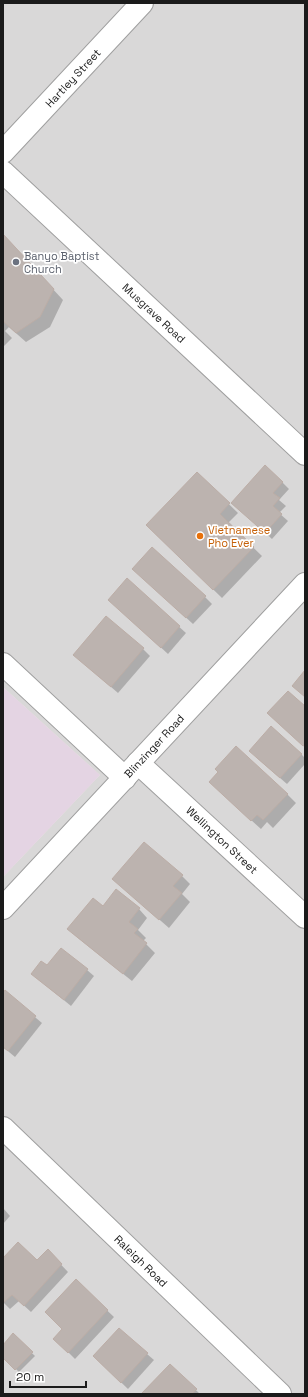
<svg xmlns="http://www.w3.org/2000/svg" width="308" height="1397" font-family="'Space Grotesk',sans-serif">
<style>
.residential{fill:#d9d8d8}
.industrial{fill:#e4d4e3}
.shadow{fill:#0003}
.building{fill:#bcb3af;stroke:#bcada6}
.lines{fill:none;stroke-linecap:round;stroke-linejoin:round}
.minor-casing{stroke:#9f9f9f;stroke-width:24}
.tertiary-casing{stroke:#9f9f9f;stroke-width:24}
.minor{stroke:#fff;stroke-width:22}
.tertiary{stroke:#fff;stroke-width:22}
.worship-dot{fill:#6b7280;stroke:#fff;stroke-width:1.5}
.food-dot{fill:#e8710a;stroke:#fff;stroke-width:1.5}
.labels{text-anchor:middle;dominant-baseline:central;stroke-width:3.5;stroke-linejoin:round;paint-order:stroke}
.street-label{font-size:11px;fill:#1b1b1b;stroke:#fff}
.worship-label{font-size:11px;fill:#5b616d;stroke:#fff;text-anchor:start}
.food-label{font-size:11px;fill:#c56008;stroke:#fff;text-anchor:start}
</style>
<rect width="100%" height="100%" fill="#ece7e2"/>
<path class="residential" d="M3 3H305V1394H3V877L100 775 3 687Z"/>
<path class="industrial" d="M3 687 100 775 3 877Z"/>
<g class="shadow">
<path d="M3 235 63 300 50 327 26 342 9 327 5 331 12 338 3 347Z"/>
<path d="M197 473 238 513 228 523 262 556 222 598 156 534Z"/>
<path d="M282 482 289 489 279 500 286 506 279 513 288 521 272 539 239 509Z"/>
<path d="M140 575 205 597 212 604 193 624Z"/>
<path d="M127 580 186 633 168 654 116 606Z"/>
<path d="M143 649 150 656 118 693 81 661Z"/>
<path d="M301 754 305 758V764L287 784 257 758Z"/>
<path d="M219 791 287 794 296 803 273 828 267 822 261 829Z"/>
<path d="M182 876 190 884 182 894 190 902 169 928 113 879Z"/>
<path d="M103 907 139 909 147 918 138 930 146 938 143 941 155 953 132 981 77 937 69 929Z"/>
<path d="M47 967 87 970 94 976 71 1006 32 974Z"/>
<path d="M5 992 42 1023 15 1057 3 1047V994Z"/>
<path d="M3 1208 10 1216 3 1224Z"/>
<path d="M48 1251 68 1272 31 1312 19 1301 10 1309 3 1302V1259L37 1261Z"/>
<path d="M76 1281 114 1317 75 1359 55 1339 64 1329Z"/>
<path d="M13 1335 35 1356 19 1372 3 1357V1347Z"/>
<path d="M147 1354 154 1360 128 1389 101 1363Z"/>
<path d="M170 1365 200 1394H142Z"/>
</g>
<g class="building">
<path d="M3 234 54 289 40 317 16 333 3 321Z"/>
<path d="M265 465 283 482 273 493 280 498 273 506 282 514 265 533 231 503Z"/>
<path d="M197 472 230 503 220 514 254 547 213 590 146 525Z"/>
<path d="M152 547 206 596 186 618 132 569Z"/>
<path d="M127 578 180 626 161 648 108 600Z"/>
<path d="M106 616 144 648 111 687 73 655Z"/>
<path d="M305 670V697L292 686Z"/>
<path d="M288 691 305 706V745L303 746 267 713Z"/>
<path d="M271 726 302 754 280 778 249 751Z"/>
<path d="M236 746 288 794 263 820 257 815 251 821 209 782 218 772 215 769Z"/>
<path d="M144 842 183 875 173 886 182 893 159 920 112 879Z"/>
<path d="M116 889 140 908 129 922 138 929 134 933 147 943 123 974 67 929 93 898 103 906Z"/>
<path d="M61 948 88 969 64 1000 31 974 41 961 47 965Z"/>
<path d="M5 990 36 1016 8 1051 3 1047V993Z"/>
<path d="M18 1242 37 1260 48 1249 62 1264 24 1306 12 1295 3 1303V1258Z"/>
<path d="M76 1279 108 1310 68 1353 53 1339 62 1329 45 1312Z"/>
<path d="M119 1328 148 1353 121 1383 93 1356Z"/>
<path d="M13 1333 33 1352 15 1370 3 1358V1345Z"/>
<path d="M170 1364 197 1389 192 1394H141Z"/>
</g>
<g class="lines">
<g class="minor-casing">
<g id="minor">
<path d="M3 152 142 3"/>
<path d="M3 172 305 454"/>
<path d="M3 664 125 778"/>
<path d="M138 763 305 917"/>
<path d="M3 1128 280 1394"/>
</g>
</g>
<g class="tertiary-casing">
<path id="tertiary" d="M3 908 305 584"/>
</g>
<use href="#minor" class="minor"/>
<use href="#tertiary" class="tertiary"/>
</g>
<circle class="worship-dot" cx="16" cy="262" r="4"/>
<circle class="food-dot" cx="200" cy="536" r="4"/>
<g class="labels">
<g class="street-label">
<text transform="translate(73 78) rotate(-47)">Hartley Street</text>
<text transform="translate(154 313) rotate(43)">Musgrave Road</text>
<text transform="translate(154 746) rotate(-47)">Blinzinger Road</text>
<text transform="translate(222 840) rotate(43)">Wellington Street</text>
<text transform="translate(141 1261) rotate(44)">Raleigh Road</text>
</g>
<g class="worship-label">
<text x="24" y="256">Banyo Baptist<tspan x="24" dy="13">Church</tspan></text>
</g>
<g class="food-label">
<text x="208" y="530">Vietnamese<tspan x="208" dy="13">Pho Ever</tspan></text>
</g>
</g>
<rect width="308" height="1397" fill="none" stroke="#1b1b1b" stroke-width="8"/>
<path d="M10 1381v6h76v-6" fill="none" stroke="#1b1b1b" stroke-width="2"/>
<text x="16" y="1381" font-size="12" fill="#1b1b1b" stroke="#ffffff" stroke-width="3" paint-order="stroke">20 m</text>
</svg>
